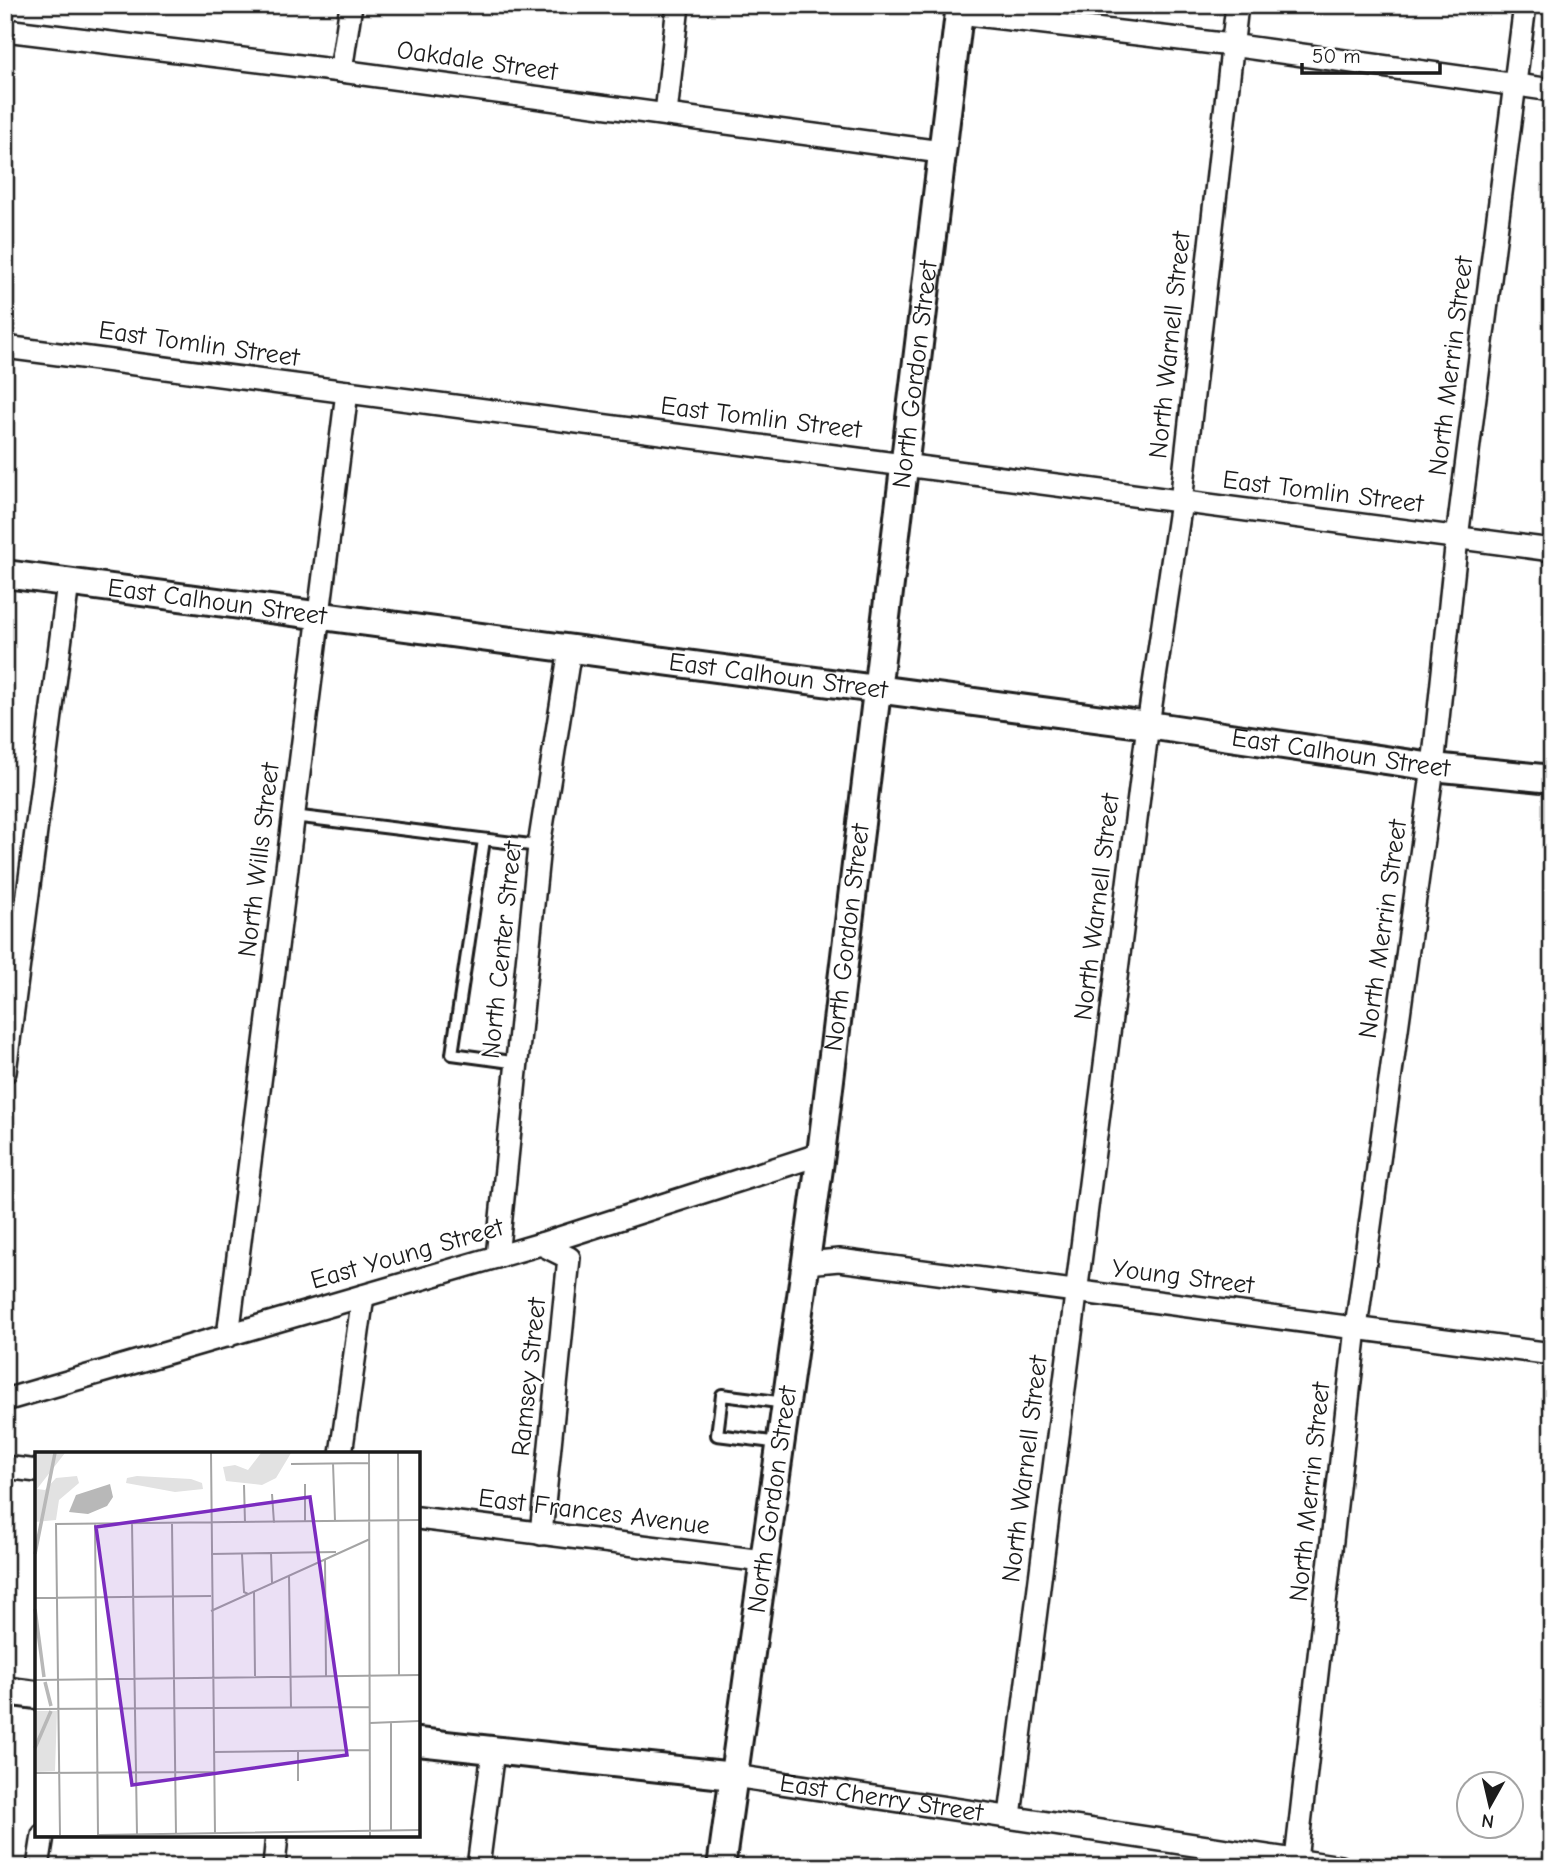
<svg xmlns="http://www.w3.org/2000/svg" width="1557" height="1872" font-family="'Comic Neue',sans-serif">
<style>
.lines{fill:none;stroke-linecap:round;stroke-linejoin:round}
.service-casing{stroke:#1c1c1c;stroke-width:16}
.minor-casing{stroke:#1c1c1c;stroke-width:26}
.tertiary-casing{stroke:#1c1c1c;stroke-width:32}
.service{stroke:#fff;stroke-width:10}
.minor{stroke:#fff;stroke-width:21}
.tertiary{stroke:#fff;stroke-width:26}
.labels{text-anchor:middle;dominant-baseline:central;stroke-width:5;stroke-linejoin:round;paint-order:stroke}
.street-label{font-size:26px;fill:#1c1c1c;stroke:#fff}
.inset-river{fill:none;stroke:#b8b8b8;stroke-width:3.5}
.inset-road{fill:none;stroke:#a4a4a4;stroke-width:2}
.view{fill:#7b2cbf;fill-opacity:0.15;stroke:#7b2cbf;stroke-width:3.5}
.inset-edge{fill:none;stroke:#1c1c1c;stroke-width:3.5}
</style>
<rect width="100%" height="100%" fill="#fff"/>
<filter id="ink" filterUnits="userSpaceOnUse"><feTurbulence type="fractalNoise" baseFrequency=".0143" numOctaves="2"/><feDisplacementMap in="SourceGraphic" scale="14" xChannelSelector="R" yChannelSelector="G"/><feConvolveMatrix kernelMatrix="1 2 1 2 8 2 1 2 1" color-interpolation-filters="sRGB"/></filter>
<g filter="url(#ink)">
<g class="lines">
<g class="service-casing">
<g id="service">
<path d="M293 816 539 846"/>
<path d="M484 840 452 1054 519 1063"/>
<path d="M780 1443 717 1435 722 1395 786 1403"/>
</g>
</g>
<g class="minor-casing">
<g id="minor">
<path d="M959 13 1231 45 1552 90"/>
<path d="M5 30 341 71 941 152"/>
<path d="M341 71 351 5"/>
<path d="M666 114 678 5"/>
<path d="M5 347 1552 550"/>
<path d="M5 1072 68 583"/>
<path d="M541 1244 569 1258 541 1534"/>
<path d="M497 1257 539 846 570 649"/>
<path d="M806 1263 839 1260 1552 1354"/>
<path d="M228 1336 347 392"/>
<path d="M5 1400 541 1244 821 1154"/>
<path d="M341 1454 363 1296"/>
<path d="M5 1467 37 1471"/>
<path d="M418 1518 763 1561"/>
<path id="s1" d="M734 1776 1341 1867"/>
<path d="M1010 1816 1148 725 1181 502 1237 5"/>
<path d="M1296 1860 1356 1328 1433 767 1457 538 1525 5"/>
<path d="M38 1867 43 1835"/>
<path d="M274 1867 277 1835"/>
<path d="M478 1867 493 1751"/>
</g>
</g>
<g class="tertiary-casing">
<g id="tertiary">
<path id="s2" d="M5 574 1148 725 1433 767 1552 779"/>
<path d="M5 1691 37 1695"/>
<path d="M418 1742 734 1776"/>
<path id="s3" d="M721 1867 821 1154 960 5"/>
</g>
</g>
<use href="#service" class="service"/>
<use href="#minor" class="minor"/>
<use href="#tertiary" class="tertiary"/>
</g>
</g>
<g class="labels">
<g class="street-label">
<text transform="translate(477 61) rotate(8)">Oakdale Street</text>
<text transform="translate(199 344) rotate(8)">East Tomlin Street</text>
<text transform="translate(1170 345) rotate(-84)">North Warnell Street</text>
<text transform="translate(1451 366) rotate(-83)">North Merrin Street</text>
<text stroke="none"><textPath href="#s3" startOffset="1505">North Gordon Street</textPath></text>
<text transform="translate(761 418) rotate(7)">East Tomlin Street</text>
<text transform="translate(1323 492) rotate(7)">East Tomlin Street</text>
<text stroke="none"><textPath href="#s2" startOffset="214">East Calhoun Street</textPath></text>
<text stroke="none"><textPath href="#s2" startOffset="780">East Calhoun Street</textPath></text>
<text stroke="none"><textPath href="#s2" startOffset="1348">East Calhoun Street</textPath></text>
<text transform="translate(259 860) rotate(-83)">North Wills Street</text>
<text transform="translate(1097 907) rotate(-83)">North Warnell Street</text>
<text transform="translate(1383 929) rotate(-82)">North Merrin Street</text>
<text stroke="none"><textPath href="#s3" startOffset="938">North Gordon Street</textPath></text>
<text transform="translate(502 950) rotate(-84)">North Center Street</text>
<text transform="translate(407 1254) rotate(-16)">East Young Street</text>
<text transform="translate(1183 1277) rotate(7)">Young Street</text>
<text transform="translate(529 1377) rotate(-84)">Ramsey Street</text>
<text transform="translate(1025 1469) rotate(-83)">North Warnell Street</text>
<text transform="translate(1310 1492) rotate(-84)">North Merrin Street</text>
<text stroke="none"><textPath href="#s3" startOffset="371">North Gordon Street</textPath></text>
<text transform="translate(594 1512) rotate(7)">East Frances Avenue</text>
<text stroke="none"><textPath href="#s1" startOffset="149">East Cherry Street</textPath></text>
</g>
</g>
<g transform="translate(35 1452)">
<rect width="385" height="385" fill="#fff"/>
<path d="M0 1H30L2 37 10 38 21 26 42 24 44 31 24 48 21 68 0 70ZM226 1H256L241 26 227 33 191 29 188 15 200 13 213 18ZM102 24 156 27 167 31 168 37 140 40 91 31 92 26ZM0 259H22L20 319 0 320Z" fill="#e2e2e2"/>
<path d="M75 32 78 45 72 54 53 62 34 60 41 43Z" fill="#b8b8b8"/>
<path class="inset-river" d="M0 102 20 1M0 157 9 225M10 230 16 254M0 296 16 259"/>
<path class="inset-road" d="M176 1 180 383M334 1 335 384M363 1 364 223M298 11 300 69M256 12 334 11M270 32V70M209 33 210 71M237 42 239 71M60 71 63 383M97 71 102 383M137 72 141 383M236 101 237 131M176 102 301 100M207 102 209 140 213 142M290 107 291 224M254 123 256 256M219 139 220 224M0 146 176 144M176 159 335 87M0 228 385 223M0 257 334 255M335 271 384 269M179 300 334 298M0 321 179 320M263 329V300M356 379V271M25 383 21 72 385 68M1 384 385 378"/>
<path class="view" d="M275 45 312 303 97 333 61 75Z"/>
<rect width="385" height="385" class="inset-edge"/>
</g>
<rect width="1557" height="1872" fill="none" stroke="#fff" stroke-width="28"/>
<rect x="14" y="14" width="1529" height="1844" fill="none" stroke="#1c1c1c" stroke-width="2.5" filter="url(#ink)"/>
<g transform="translate(1490 1805) rotate(188)"><circle r="33" fill="#ffffff" stroke="#a4a4a4" stroke-width="2"/>
<path d="M0-5L12 26L0 18L-12 26Z" fill="#1c1c1c"/>
<text y="-10" font-size="19" font-weight="bold" text-anchor="middle" fill="#1c1c1c">N</text>
</g>
<path d="M1302 63v10h138v-10" fill="none" stroke="#1c1c1c" stroke-width="3.5"/>
<text x="1312" y="63" font-size="21" fill="#1c1c1c" stroke="#ffffff" stroke-width="5" paint-order="stroke">50 m</text>
</svg>
